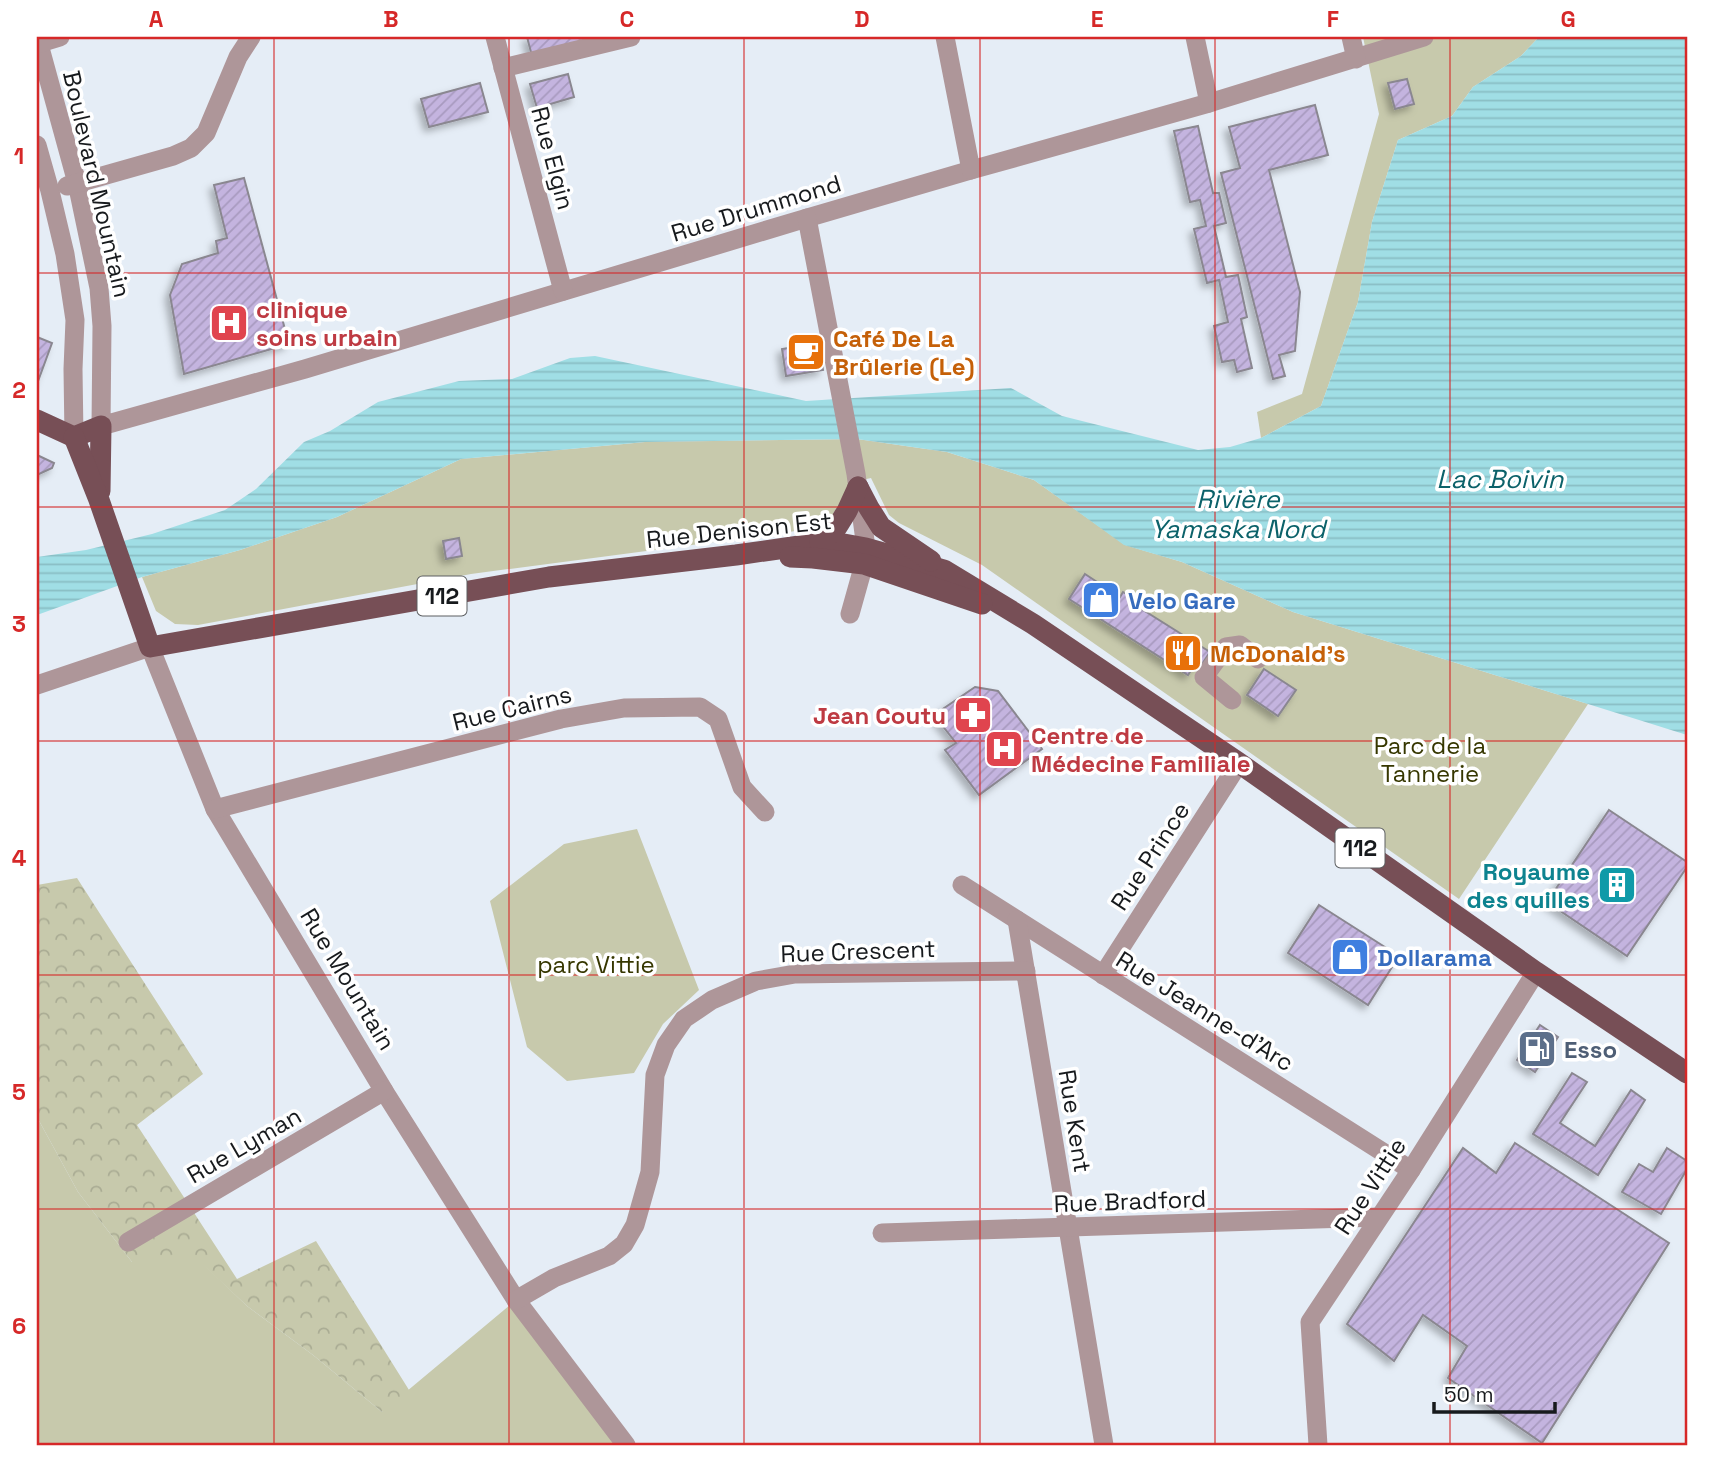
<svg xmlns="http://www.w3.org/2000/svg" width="1724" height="1482" font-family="'Space Grotesk',sans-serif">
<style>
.green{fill:#c7c9ac}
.forest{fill:url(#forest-crowns)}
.water{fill:url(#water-rules)}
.building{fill:url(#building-hatch);stroke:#8a8790;stroke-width:2;filter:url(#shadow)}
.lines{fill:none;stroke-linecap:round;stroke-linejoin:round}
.minor{stroke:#ae9699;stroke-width:19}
.major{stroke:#774f56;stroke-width:21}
.grid{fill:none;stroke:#d62828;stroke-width:2;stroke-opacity:0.55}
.labels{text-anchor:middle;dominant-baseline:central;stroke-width:7;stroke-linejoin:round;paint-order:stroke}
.shield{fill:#fff;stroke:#5d5f61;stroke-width:2}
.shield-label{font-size:23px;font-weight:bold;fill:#171a1d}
.street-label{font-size:24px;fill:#171a1d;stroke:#fff}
.health-label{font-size:24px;font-weight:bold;fill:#be3a42;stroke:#fff;text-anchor:start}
.food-label{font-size:24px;font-weight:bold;fill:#c56008;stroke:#fff;text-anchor:start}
.shop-label{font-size:24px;font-weight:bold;fill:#366cbe;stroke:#fff;text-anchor:start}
.park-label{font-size:24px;fill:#363700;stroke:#fff}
.culture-label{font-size:24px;font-weight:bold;fill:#0d838f;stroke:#fff;text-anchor:end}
.service-label{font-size:24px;font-weight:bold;fill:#4e5e75;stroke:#fff;text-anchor:start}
.water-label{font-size:26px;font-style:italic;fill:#0c626a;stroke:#fff}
.neatline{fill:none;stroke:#d62828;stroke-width:2.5}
.grid-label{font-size:23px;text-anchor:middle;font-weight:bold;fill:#d62828}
</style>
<defs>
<pattern id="forest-crowns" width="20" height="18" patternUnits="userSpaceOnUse" patternTransform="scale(1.75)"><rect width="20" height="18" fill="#c7c9ac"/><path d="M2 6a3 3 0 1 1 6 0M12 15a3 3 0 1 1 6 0" fill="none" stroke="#aaac94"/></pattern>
<pattern id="water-rules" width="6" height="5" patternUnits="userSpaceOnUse" patternTransform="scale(1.75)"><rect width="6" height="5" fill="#a0dee5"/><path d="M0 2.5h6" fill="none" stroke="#89bec4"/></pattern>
<pattern id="building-hatch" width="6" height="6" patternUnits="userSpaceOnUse" patternTransform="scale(1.75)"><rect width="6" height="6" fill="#c4b4df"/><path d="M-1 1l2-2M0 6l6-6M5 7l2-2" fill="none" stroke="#a89abf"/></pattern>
<filter id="shadow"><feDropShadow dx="-4.5" dy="4.5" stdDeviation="3.5" flood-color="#0004"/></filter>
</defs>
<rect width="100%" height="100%" fill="#e5edf6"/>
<g class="green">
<path d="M1363 37H1539L1521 56 1473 87 1452 116 1398 140 1372 222 1358 302 1321 406 1261 438 1257 412 1302 394 1379 114Z"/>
<path d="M857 439 947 452 1034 480 1125 545 1182 562 1293 612 1588 704 1459 899 982 565 899 523 889 515 871 478 853 482 831 517 823 525 790 532 471 574 198 625 175 624 156 611 142 577 240 550 337 517 461 459 645 442Z"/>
<path d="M637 829 699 990 663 1024 634 1073 567 1081 527 1047 490 901 564 844Z"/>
<path d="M37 1117 78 1192 132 1262 200 1261 247 1306 313 1355 382 1412 516 1300 628 1445H37Z"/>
</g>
<path class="forest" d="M77 878 203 1074 137 1125 237 1279 316 1241 414 1398 382 1412 313 1355 247 1306 200 1262H132L78 1192 37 1117V885Z"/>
<path class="water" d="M1539 37H1687V735L1293 612 1182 562 1124 545 1034 480 947 452 857 439 645 442 461 459 337 517 240 550 142 577 37 615V557L86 550 152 534 225 510 256 489 304 442 330 431 378 402 459 381 512 379 570 358 595 356 806 401 1011 388 1062 416 1198 450 1230 447 1261 438 1321 406 1358 302 1372 222 1398 140 1452 116 1473 87 1521 56Z"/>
<g class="building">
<path d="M527 37H612L532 56Z"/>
<path d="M568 74 574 97 537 108 530 84Z"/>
<path d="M1407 79 1414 104 1395 109 1388 83Z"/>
<path d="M480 83 488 112 429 127 421 99Z"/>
<path d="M1315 105 1328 155 1269 170 1300 292 1295 351 1279 355 1285 376 1273 379 1221 173 1240 168 1229 127Z"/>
<path d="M1198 126 1213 193H1219L1226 223 1214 226 1226 277 1238 275 1247 317 1241 319 1252 368 1237 372 1234 360 1222 362 1214 326 1228 322 1219 280 1207 283 1194 229 1206 226 1200 200 1190 202 1174 131Z"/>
<path d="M244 178 289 344 184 374 170 295 182 264 218 253 216 241 227 238 214 185Z"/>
<path d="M37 337 52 343 37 384Z"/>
<path d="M818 343 823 370 786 376 782 349Z"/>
<path d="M37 455 54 463 52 468 37 475Z"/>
<path d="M459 538 462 556 446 559 443 541Z"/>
<path d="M1085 574 1120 597 1123 592 1143 604 1140 608 1210 652 1202 664 1197 661 1188 675 1069 599Z"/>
<path d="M1264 669 1296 690 1278 716 1247 695Z"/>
<path d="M975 687 998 691 1042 749 979 795 945 750 956 743 934 715Z"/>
<path d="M1609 810 1687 862V867L1627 956 1547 902Z"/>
<path d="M1319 905 1399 956 1368 1005 1288 953Z"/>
<path d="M1540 1025 1558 1037 1535 1072 1517 1060Z"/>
<path d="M1572 1073 1587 1082 1560 1123 1595 1146 1631 1090 1645 1100 1598 1175 1533 1134Z"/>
<path d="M1515 1143 1669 1243 1542 1443 1448 1378 1467 1346 1423 1315 1394 1361 1347 1324 1463 1148 1496 1173Z"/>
<path d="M1667 1148 1687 1161V1169L1661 1214 1622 1192 1639 1164 1653 1172Z"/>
</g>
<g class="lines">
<g class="minor">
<path d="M37 37 77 183 99 288 102 326 101 426 305 369 807 218 971 170 1209 103 1424 37"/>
<path d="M495 37 563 291"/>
<path d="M945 37 971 170"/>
<path d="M1195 37 1209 103"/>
<path d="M1351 37 1356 59"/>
<path d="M37 44 60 37"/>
<path d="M503 68 631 37"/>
<path d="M37 145 50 191 65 254 75 320 73 369 74 437"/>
<path d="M67 186 173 156 191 148 206 133 238 57 251 37"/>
<path d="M807 218 856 474 866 548 864 564 850 614"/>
<path d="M37 685 150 647 215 809 384 1091 516 1300 626 1445"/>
<path d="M1232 700 1204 677 1226 647 1240 645 1258 659"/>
<path d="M215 809 561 719 624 708 700 707 718 719 742 787 765 812"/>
<path d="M962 885 1411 1170"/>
<path d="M1017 920 1104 1445"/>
<path d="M1103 975 1239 763"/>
<path d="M882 1233 1379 1217"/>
<path d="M128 1242 384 1091"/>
<path d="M516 1300 554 1278 609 1256 624 1244 635 1225 650 1172 655 1075 666 1045 684 1019 712 1000 756 981 795 974 1026 971"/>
<path d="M1318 1445 1310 1322 1411 1170 1536 972"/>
</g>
<g class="major">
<path d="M37 420 74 437 101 426 100 491"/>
<path d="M74 437 99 500 150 647 549 577 736 555 820 543 844 544 866 548 944 570 1033 624 1239 763 1536 972 1687 1073"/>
<path d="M858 487 869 508 881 527 931 561"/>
<path d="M820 543 837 527 847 511 858 487"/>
<path d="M790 557 813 558 864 564 982 604"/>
</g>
</g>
<path class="grid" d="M274 37V1445M509 37V1445M744 37V1445M980 37V1445M1215 37V1445M1450 37V1445M37 273H1687M37 507H1687M37 741H1687M37 975H1687M37 1209H1687"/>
<defs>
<g id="hospital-square" transform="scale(2.0125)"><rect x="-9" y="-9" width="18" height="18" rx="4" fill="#e0444e" stroke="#fff"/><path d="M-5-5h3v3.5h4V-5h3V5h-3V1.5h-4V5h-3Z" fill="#fff"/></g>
<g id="cafe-square" transform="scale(2.0125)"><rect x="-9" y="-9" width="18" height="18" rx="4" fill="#e8710a" stroke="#fff"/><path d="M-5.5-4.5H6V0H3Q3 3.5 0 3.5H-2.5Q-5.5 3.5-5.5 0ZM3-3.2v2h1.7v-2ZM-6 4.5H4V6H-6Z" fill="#fff"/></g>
<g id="shop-square" transform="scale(2.0125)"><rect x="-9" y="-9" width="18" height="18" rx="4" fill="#3f7fe0" stroke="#fff"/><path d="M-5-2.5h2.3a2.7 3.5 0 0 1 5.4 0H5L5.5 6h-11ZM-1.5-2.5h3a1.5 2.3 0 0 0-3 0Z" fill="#fff"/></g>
<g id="restaurant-square" transform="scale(2.0125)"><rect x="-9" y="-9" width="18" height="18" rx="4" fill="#e8710a" stroke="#fff"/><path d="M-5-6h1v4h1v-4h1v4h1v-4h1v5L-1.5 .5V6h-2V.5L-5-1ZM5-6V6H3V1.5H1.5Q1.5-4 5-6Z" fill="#fff"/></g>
<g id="pharmacy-square" transform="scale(2.0125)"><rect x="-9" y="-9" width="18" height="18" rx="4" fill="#e0444e" stroke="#fff"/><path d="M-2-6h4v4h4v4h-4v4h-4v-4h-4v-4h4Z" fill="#fff"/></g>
<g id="building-square" transform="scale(2.0125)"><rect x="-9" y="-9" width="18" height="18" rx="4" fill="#0f9aa8" stroke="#fff"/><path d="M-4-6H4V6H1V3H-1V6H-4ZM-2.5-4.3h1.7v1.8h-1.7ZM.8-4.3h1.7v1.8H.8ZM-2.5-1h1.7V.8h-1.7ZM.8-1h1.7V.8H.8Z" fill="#fff"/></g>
<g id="fuel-square" transform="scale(2.0125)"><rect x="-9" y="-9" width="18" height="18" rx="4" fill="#5c6f8a" stroke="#fff"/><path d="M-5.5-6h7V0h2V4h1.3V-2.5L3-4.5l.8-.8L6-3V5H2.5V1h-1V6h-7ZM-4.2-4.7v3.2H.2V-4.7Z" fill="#fff"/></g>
</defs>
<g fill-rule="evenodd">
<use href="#hospital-square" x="229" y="323"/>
<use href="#cafe-square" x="806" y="352"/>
<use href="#shop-square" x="1101" y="600"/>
<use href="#restaurant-square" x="1183" y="653"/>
<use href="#pharmacy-square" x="973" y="715"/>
<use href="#hospital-square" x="1004" y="749"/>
<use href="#building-square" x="1617" y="885"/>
<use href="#shop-square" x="1350" y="957"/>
<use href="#fuel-square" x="1537" y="1049"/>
</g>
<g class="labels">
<g class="shield">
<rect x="417.5" y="576.5" width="49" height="39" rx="5"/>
<rect x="1335.5" y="828.5" width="49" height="39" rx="5"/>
</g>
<g class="shield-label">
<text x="442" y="596">112</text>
<text x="1360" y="848">112</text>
</g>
<g class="street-label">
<text transform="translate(553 158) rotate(75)">Rue Elgin</text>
<text transform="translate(97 184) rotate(77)">Boulevard Mountain</text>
<text transform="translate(756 208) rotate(-17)">Rue Drummond</text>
<text transform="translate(739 530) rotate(-6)">Rue Denison Est</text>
<text transform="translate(512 708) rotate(-14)">Rue Cairns</text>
<text transform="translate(1150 856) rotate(-57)">Rue Prince</text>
<text transform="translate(858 951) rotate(-2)">Rue Crescent</text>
<text transform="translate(348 979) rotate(59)">Rue Mountain</text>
<text transform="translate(1205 1011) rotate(32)">Rue Jeanne-d'Arc</text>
<text transform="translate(1075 1121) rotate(81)">Rue Kent</text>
<text transform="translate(244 1145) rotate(-30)">Rue Lyman</text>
<text transform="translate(1370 1186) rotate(-57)">Rue Vittie</text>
<text transform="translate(1130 1201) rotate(-2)">Rue Bradford</text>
</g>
<g class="health-label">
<text x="256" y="309">clinique<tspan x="256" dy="28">soins urbain</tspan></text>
<text x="946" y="715" text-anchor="end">Jean Coutu</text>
<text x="1031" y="735">Centre de<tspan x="1031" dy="28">Médecine Familiale</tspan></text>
</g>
<g class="food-label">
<text x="833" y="338">Café De La<tspan x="833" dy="28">Brûlerie (Le)</tspan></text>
<text x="1210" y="653">McDonald's</text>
</g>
<g class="shop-label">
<text x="1128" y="600">Velo Gare</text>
<text x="1377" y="957">Dollarama</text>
</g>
<g class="park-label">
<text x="1430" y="745">Parc de la<tspan x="1430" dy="28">Tannerie</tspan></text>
<text x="596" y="964">parc Vittie</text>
</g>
<g class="culture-label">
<text x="1590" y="871">Royaume<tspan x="1590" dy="28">des quilles</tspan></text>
</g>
<g class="service-label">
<text x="1564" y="1049">Esso</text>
</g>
<g class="water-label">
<text x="1500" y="479">Lac Boivin</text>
<text x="1238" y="499">Rivière<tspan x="1238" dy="30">Yamaska Nord</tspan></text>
</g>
</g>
<rect width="1724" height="1482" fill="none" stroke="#ffffff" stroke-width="77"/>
<path d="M1434 1402v10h121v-10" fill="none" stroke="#171a1d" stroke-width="3.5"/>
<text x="1444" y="1402" font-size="21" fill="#171a1d" stroke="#ffffff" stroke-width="5" paint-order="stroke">50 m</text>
<rect x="38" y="38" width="1648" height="1406" class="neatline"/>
<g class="grid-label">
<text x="156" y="27">A</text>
<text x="391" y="27">B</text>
<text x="627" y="27">C</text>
<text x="862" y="27">D</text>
<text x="1097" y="27">E</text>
<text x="1333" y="27">F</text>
<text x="1568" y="27">G</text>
<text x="19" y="164">1</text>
<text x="19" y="398">2</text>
<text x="19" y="632">3</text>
<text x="19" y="866">4</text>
<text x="19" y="1100">5</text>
<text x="19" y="1334">6</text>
</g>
</svg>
